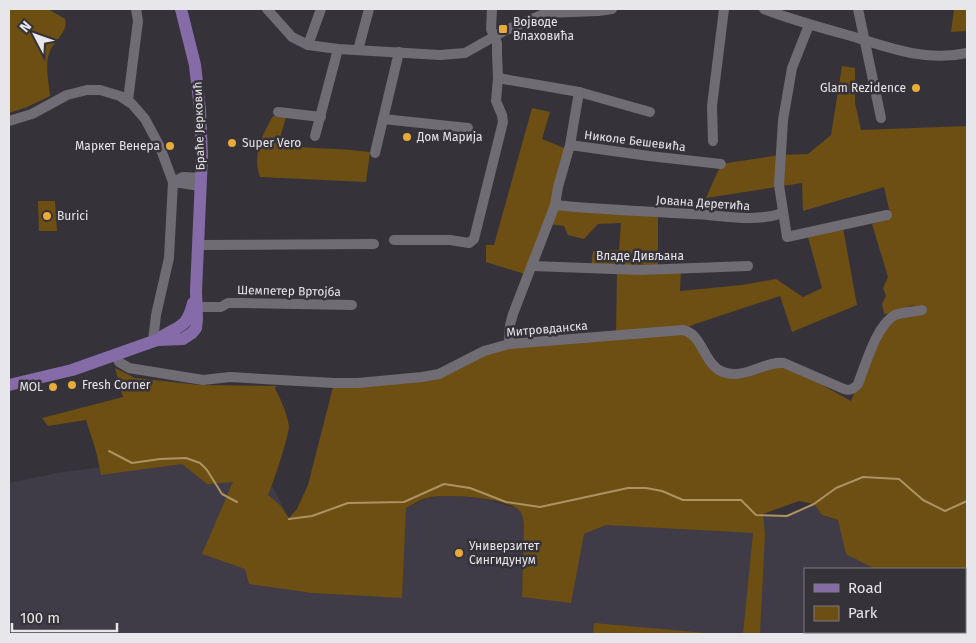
<svg xmlns="http://www.w3.org/2000/svg" width="976" height="643" font-family="'Fira Sans',sans-serif">
<style>
.built{fill:#3f3b47}
.green{fill:#6d4e13}
.lines{fill:none;stroke-linecap:round;stroke-linejoin:round}
.stream{stroke:#ad9262;stroke-width:2}
.minor{stroke:#6f6c74;stroke-width:10}
.major{stroke:#856ca8;stroke-width:12}
.poi-dot{fill:#e8ab37;stroke:#353339;stroke-width:2}
.labels{text-anchor:middle;dominant-baseline:central;stroke-width:5;stroke-linejoin:round;paint-order:stroke}
.poi-label{font-size:12px;fill:#e7e6ea;stroke:#353339;text-anchor:start}
.street-label{font-size:12px;fill:#e7e6ea;stroke:#353339}
</style>
<rect width="100%" height="100%" fill="#353339"/>
<path class="built" d="M155 460 266 473 289 519 348 503 407 508 427 498 451 495 484 499 516 508 787 516 814 504 822 515 869 532 945 569H805V632H953V634H9V483L57 473Z"/>
<g class="green">
<path d="M9 9H48L65 19C69 31 54 41 50 51 44 64 49 82 50 96L27 107 9 113Z"/>
<path d="M954 9H967V31L951 32Z"/>
<path d="M842 66 855 68V103L861 130 967 126V634H909V632H965V569H875L846 554 838 520 822 515 814 504 799 501 763 514 765 534 760 634H743L753 533 606 525 584 534 571 603 522 597 524 524C523 519 523 514 519 510 506 498 444 493 427 498 420 499 413 505 406 508L402 598 312 593 249 584 245 569 202 554 233 482 207 484 182 464 101 475 96 451 86 420 48 426 42 418 123 397 115 368 135 378 200 385 276 386 275 389C281 399 287 414 289 426 289 436 273 484 268 495L280 505 289 518 297 509 308 485 334 383 422 377 484 351 616 336 617 269H591L593 251 619 250 621 223 598 224 584 239 568 235 564 226 548 224 528 275 486 262V245H494L532 108 550 112 542 139 569 150 555 204 658 212V269L681 268 680 291 742 285 776 279 803 297 822 288 808 237 843 228 857 305 792 332 780 296 692 325 684 330 716 368 751 371 786 367 808 377 851 401 878 336 887 322 915 304 893 313 884 314 882 304 886 296 883 288 888 277 872 224 891 218 884 187 803 211 802 183 706 198 721 164 780 155 808 154 831 135Z"/>
<path d="M273 116 286 117 278 145C309 149 340 148 370 152L366 182 260 177C252 154 262 136 273 116Z"/>
<path d="M38 201H55L57 231H39Z"/>
<path d="M594 623 706 633V634H593Z"/>
</g>
<g class="lines">
<g class="stream">
<path d="M109 451 132 463 160 459 186 458 200 463 207 470 222 494 237 502"/>
<path d="M289 519 312 516 348 503 404 502 444 484 470 488 506 502 540 507 628 488H646L662 491 683 500H741L756 515 787 516 814 504 836 488 863 477 899 479 923 500 945 511 967 501"/>
</g>
<g class="minor">
<path d="M267 9 292 37 308 45 338 49 440 55 465 53 504 31 546 13 598 11 612 9"/>
<path d="M764 9C792 20 822 28 851 36 890 48 926 62 967 53"/>
<path d="M858 9 881 118"/>
<path d="M809 25 792 68 783 120 779 185 787 237 887 215"/>
<path d="M308 45 321 9"/>
<path d="M358 50 369 9"/>
<path d="M498 78 579 92 650 112"/>
<path d="M128 100 138 21 136 9"/>
<path d="M278 112 321 117"/>
<path d="M383 119 468 128"/>
<path d="M9 121 32 114 67 95 87 90H100L120 96 132 104 145 119 160 147 173 182 169 258 156 315 153 341"/>
<path d="M315 136 338 49"/>
<path d="M713 141 712 106 724 9"/>
<path d="M570 145 649 156 721 164"/>
<path d="M375 153 399 52"/>
<path d="M173 182 183 177 201 178"/>
<path d="M174 182 200 186"/>
<path d="M555 205C601 210 646 211 692 214 723 215 753 223 783 213"/>
<path d="M394 240H450L469 243 474 239 503 122 502 115 496 101 498 78 497 53V43L491 29 492 9"/>
<path d="M198 245 374 244"/>
<path d="M532 266 641 270 748 266"/>
<path d="M197 307H221L228 303H242L352 305"/>
<path d="M509 344 510 325 513 314 555 205 558 187 570 145 579 92"/>
<path d="M116 355 119 362 129 368 203 380 230 377 334 383H358L422 377 439 374 484 351 509 344 683 330C703 334 703 364 723 372 744 380 764 361 784 363L844 389C850 391 854 389 858 384 865 366 877 324 895 315 903 312 914 312 922 310"/>
</g>
<g class="major">
<path d="M161 337C180 325 187 328 193 303"/>
<path d="M9 385 72 370 157 340 183 339 192 333 196 328 197 319 196 291 202 156 200 110 195 65 181 9"/>
</g>
</g>
<g class="poi-dot">
<rect x="498" y="24" width="10" height="10" rx="2.5"/>
<circle cx="916" cy="88" r="5"/>
<circle cx="407" cy="137" r="5"/>
<circle cx="232" cy="143" r="5"/>
<circle cx="170" cy="146" r="5"/>
<circle cx="47" cy="216" r="5"/>
<circle cx="72" cy="385" r="5"/>
<circle cx="53" cy="387" r="5"/>
<circle cx="459" cy="553" r="5"/>
</g>
<g class="labels">
<g class="poi-label">
<text x="513" y="22">Војводе<tspan x="513" dy="14">Влаховића</tspan></text>
<text x="906" y="88" text-anchor="end">Glam Rezidence</text>
<text x="417" y="137">Дом Марија</text>
<text x="242" y="143">Super Vero</text>
<text x="160" y="146" text-anchor="end">Маркет Венера</text>
<text x="57" y="216">Burici</text>
<text x="82" y="385">Fresh Corner</text>
<text x="43" y="387" text-anchor="end">MOL</text>
<text x="469" y="546">Универзитет<tspan x="469" dy="14">Сингидунум</tspan></text>
</g>
<g class="street-label">
<text transform="translate(199 126) rotate(-92)">Браће Јерковић</text>
<text transform="translate(635 141) rotate(7)">Николе Бешевића</text>
<text transform="translate(703 203) rotate(4)">Јована Деретића</text>
<text x="640" y="256">Владе Дивљана</text>
<text transform="translate(289 291) rotate(1)">Шемпетер Вртојба</text>
<text transform="translate(547 329) rotate(-5)">Митровданска</text>
</g>
</g>
<rect width="976" height="643" fill="none" stroke="#e7e6ea" stroke-width="20"/>
<rect x="804" y="568" width="162" height="65" fill="#353339" stroke="#7c7b80"/>
<rect x="814" y="584" width="25" height="8" fill="#856ca8" stroke="#7c7b80"/>
<text x="848" y="593" font-size="15" fill="#e7e6ea">Road</text>
<rect x="814" y="606" width="25" height="15" fill="#6d4e13" stroke="#7c7b80"/>
<text x="848" y="618" font-size="15" fill="#e7e6ea">Park</text>
<g transform="translate(35 35) rotate(311)" stroke="#353339" stroke-width="4" paint-order="stroke">
<path d="M0-4L9 19L0 12L-9 19Z" fill="#e7e6ea"/>
<text y="-8" font-size="14" font-weight="bold" text-anchor="middle" fill="#e7e6ea">N</text>
</g>
<path d="M12 623v8h105v-8" fill="none" stroke="#e7e6ea" stroke-width="2.5"/>
<text x="20" y="623" font-size="15" fill="#e7e6ea" stroke="#353339" stroke-width="4" paint-order="stroke">100 m</text>
</svg>
